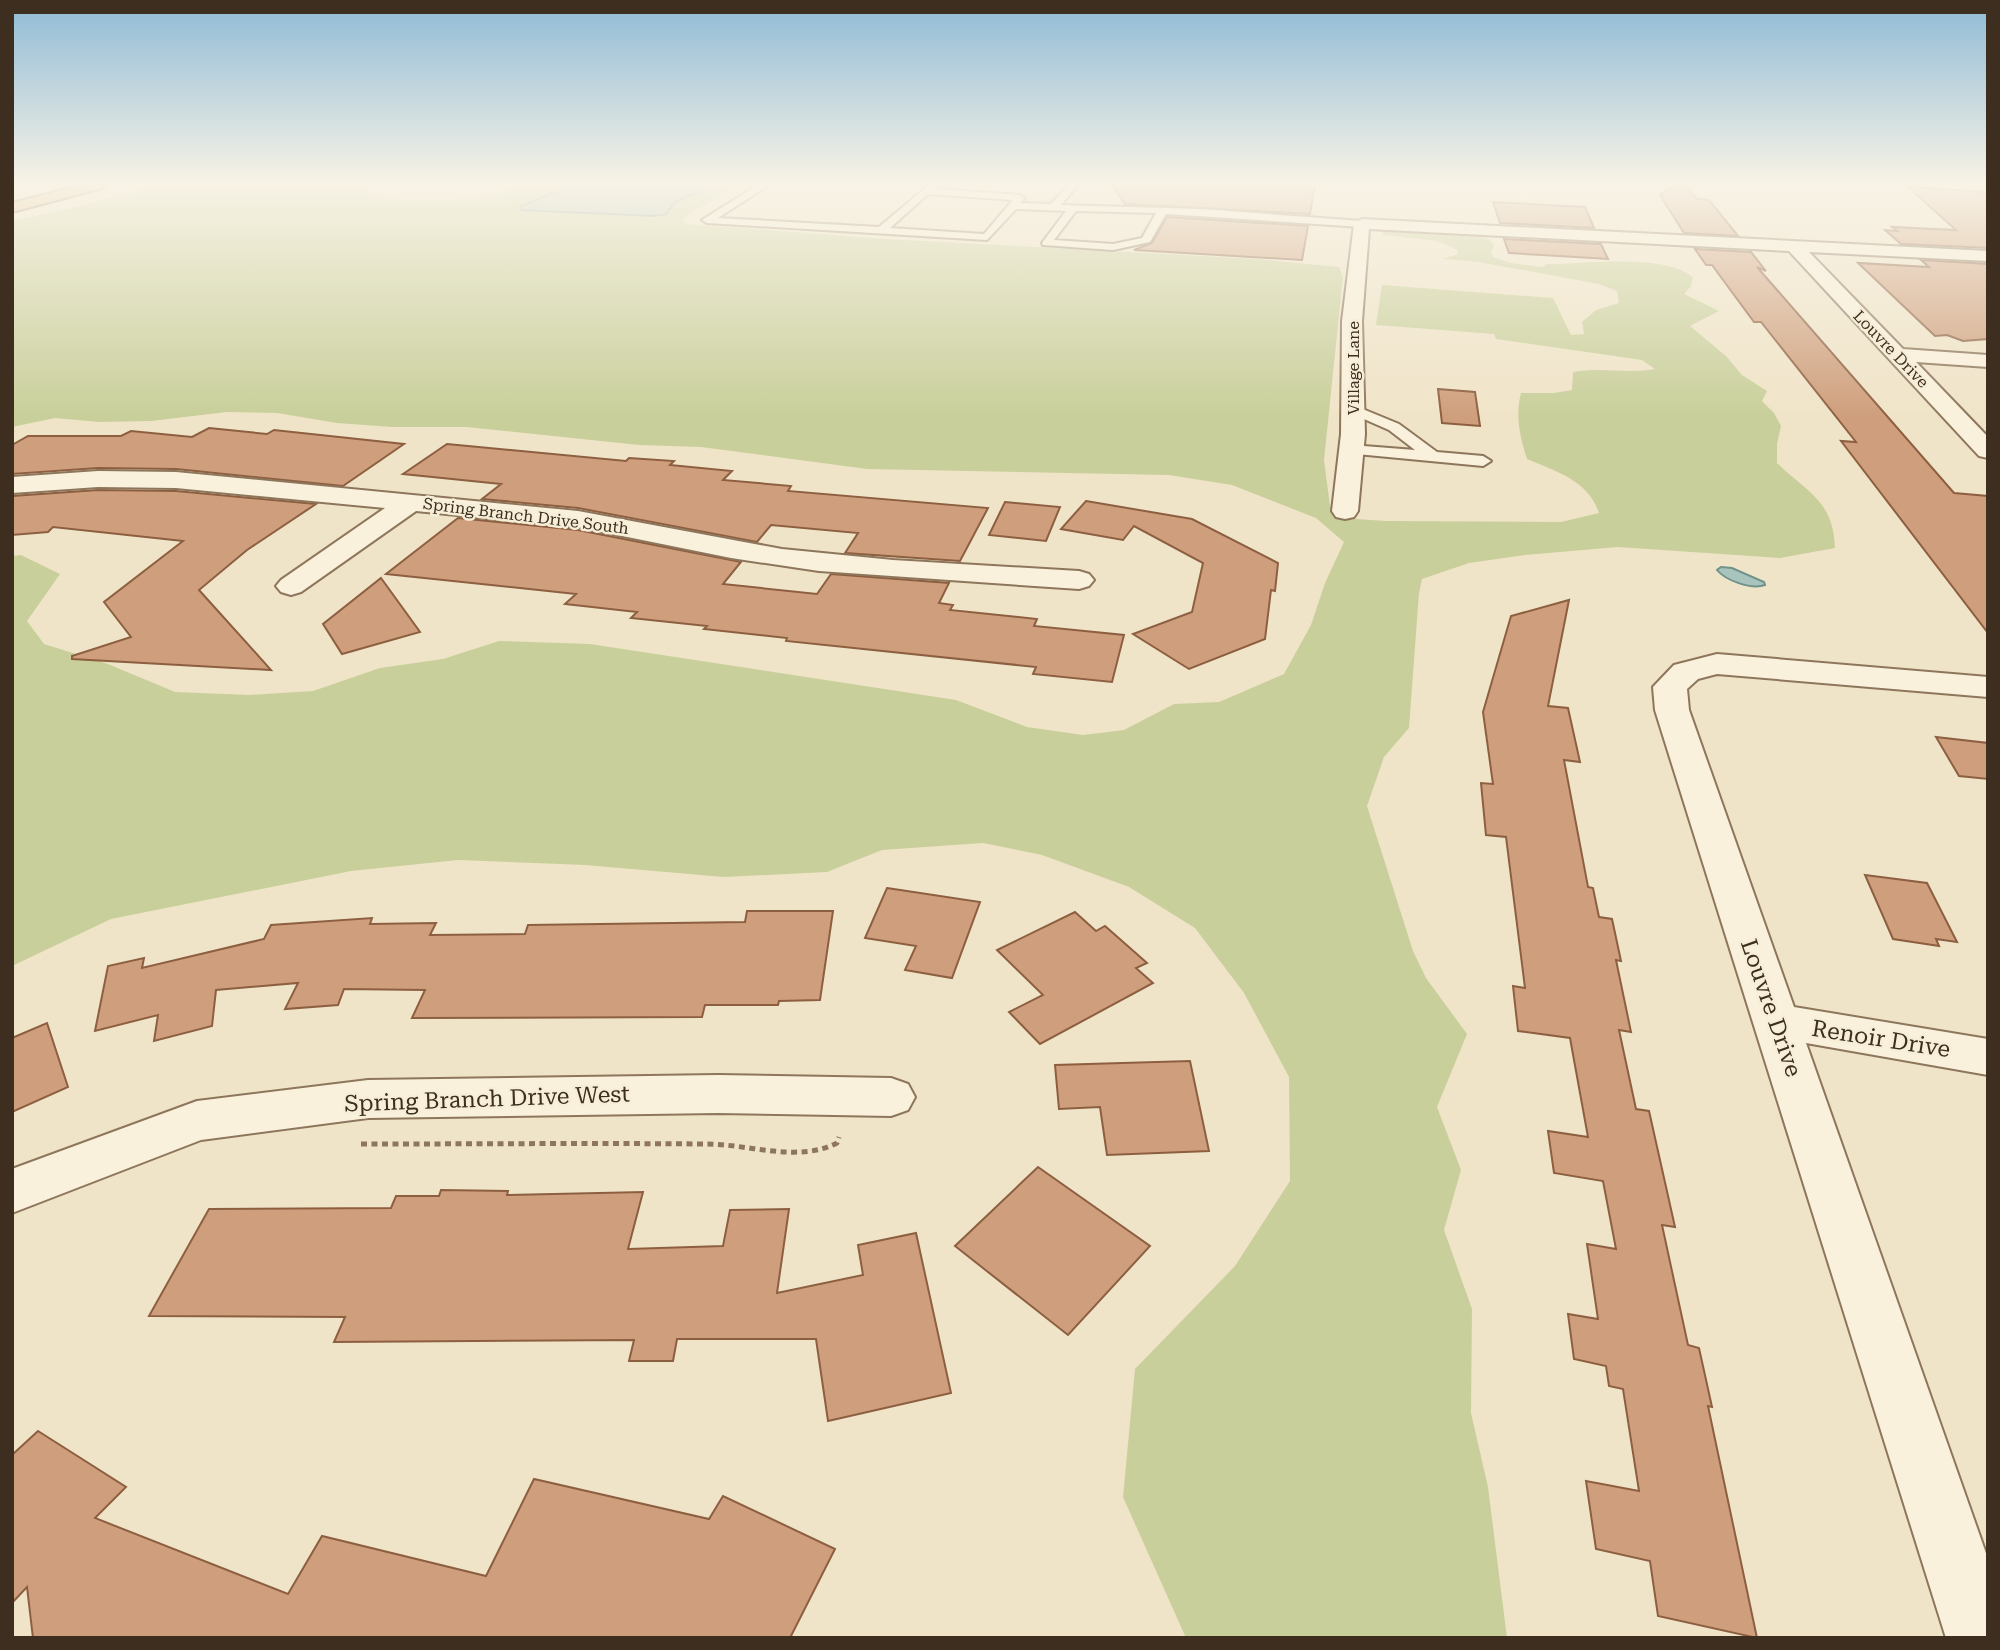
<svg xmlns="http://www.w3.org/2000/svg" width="2000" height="1650" font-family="'Roboto Serif',serif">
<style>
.green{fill:#c9cf9b}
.water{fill:#a9c4bc;stroke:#6f938a;stroke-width:2}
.building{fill:#cf9f7d;stroke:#8d5f41;stroke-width:2}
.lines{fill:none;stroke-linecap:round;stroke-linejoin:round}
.lane-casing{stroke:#8d765c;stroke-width:4}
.street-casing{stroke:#8d765c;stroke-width:4}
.highway-casing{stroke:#5b4430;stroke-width:4}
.path{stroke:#8d765c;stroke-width:5;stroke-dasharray:6 4.5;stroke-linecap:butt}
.lane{fill:#faf1dc;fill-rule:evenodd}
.street{fill:#faf1dc;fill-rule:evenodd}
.highway{fill:#e0a458;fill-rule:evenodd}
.labels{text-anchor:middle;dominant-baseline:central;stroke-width:5;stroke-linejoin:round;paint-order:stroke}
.far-street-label{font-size:16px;fill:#3d2e20;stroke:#f7eed8}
.near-street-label{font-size:23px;fill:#3d2e20;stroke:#f7eed8}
</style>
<rect width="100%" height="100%" fill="#f0e4c8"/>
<path class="green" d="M156 185H367L369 191 401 201 473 199 523 185H571L530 202 521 210 641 216 666 214 675 202 715 185H744L690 213 683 220 685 224 887 239 1257 259 1339 267 1343 277 1324 460 1330 506 1342 518 1386 521 1561 522 1599 513C1588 480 1557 472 1527 459 1520 438 1515 415 1521 393H1554L1572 390 1573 372C1601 367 1628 374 1655 369L1642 360 1496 339 1494 334 1376 325 1382 285 1553 298 1571 335 1584 334 1582 322 1596 310 1619 303 1617 291 1599 284 1478 262 1443 259 1458 254 1457 250 1437 241 1382 235 1384 230 1409 229 1487 238 1494 245 1491 252 1493 257 1510 263 1542 267 1547 264C1586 264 1662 253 1693 277L1691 286 1684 294 1719 311 1690 326 1726 356 1742 375 1767 391 1762 401 1774 413 1781 426 1777 444V463C1808 493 1833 500 1835 548L1780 558 1618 547 1525 555 1469 563 1422 579 1419 593 1409 728 1384 757 1367 806 1413 951 1426 978 1467 1034 1437 1107 1461 1170 1444 1230 1472 1309 1471 1413 1488 1487 1507 1638H1186L1123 1497 1135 1369 1235 1266 1290 1181 1289 1077 1244 993 1195 928 1129 887 1042 855 983 843 882 850 827 872 724 877 585 865 458 860 351 871 111 919 12 966V556L21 555 60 574 27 621 44 644 108 664 175 692 250 695 313 691 380 668 443 659 499 641 590 644 956 700 1027 727 1083 735 1124 730 1174 704 1219 702 1284 674 1311 625 1325 583 1344 542 1316 518 1232 485 1169 475 867 469 701 447 639 445 466 427H392L337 423 277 413 227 412 151 421 100 422 55 418 12 427V221L72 208Z"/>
<g class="water">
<path d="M571 185H715L675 202 666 214 654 216 521 210 520 207Z"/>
<path d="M1721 567 1732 568 1764 582 1765 585C1751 590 1725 580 1717 570Z"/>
</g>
<g class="building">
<path d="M1112 185H1315L1310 214 1125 204Z"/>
<path d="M1673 185H1685L1697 199 1709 200 1738 236 1684 233 1660 195Z"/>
<path d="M1908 187 1988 192V248L1901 244 1885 230 1897 231 1892 227 1956 230Z"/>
<path d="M1493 202 1585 207 1594 228 1500 223Z"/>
<path d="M1167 217 1308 226 1302 260 1134 250 1152 243Z"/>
<path d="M1504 239 1601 244 1608 259 1509 253Z"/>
<path d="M1695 249 1751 252 1766 271 1757 267 1954 493 1988 496V633L1841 441 1856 442 1761 322H1754L1712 265H1706Z"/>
<path d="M1921 260 1988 264V339L1963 341 1947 335 1935 336 1858 263 1929 267Z"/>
<path d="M1438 389 1475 392 1480 426 1442 423Z"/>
<path d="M209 428 267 434 274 430 404 444 343 486 176 469 98 468 12 474V445L28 436H121L131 431 192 437Z"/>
<path d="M447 444 626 461 629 458 674 461 670 465 732 471 723 480 791 486 788 491 988 508 960 561 845 553 858 533 771 525 757 542 578 508 482 499 501 484 403 474Z"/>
<path d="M98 490 176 491 316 504 247 550 199 590 271 670 72 659V656L131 637 104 602 183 541 53 527 48 532 12 535V496Z"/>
<path d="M1086 501 1192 519 1278 563 1275 591 1271 590 1265 639 1189 669 1133 634 1192 612 1203 563 1134 526 1123 540 1061 529Z"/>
<path d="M1005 502 1060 507 1046 541 989 535Z"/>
<path d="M458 518 578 530 741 562 723 584 817 594 831 574 949 583 939 603 953 605 950 610 1037 619 1034 626 1124 635 1112 682 1033 674 1036 667 786 641 787 638 704 629 707 626 631 618 637 612 565 604 576 594 386 574Z"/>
<path d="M381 578 420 632 342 654 323 624Z"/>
<path d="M1569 600 1548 706 1568 708 1580 762 1564 760 1588 887 1593 888 1599 917 1612 919 1621 961 1616 960 1631 1032 1619 1030 1636 1109 1649 1111 1675 1227 1662 1225 1688 1345 1699 1348 1712 1407 1708 1406 1757 1638 1658 1616 1650 1561 1596 1549 1586 1481 1639 1491 1623 1389 1609 1386 1606 1366 1574 1359 1568 1314 1598 1319 1587 1244 1616 1249 1603 1181 1554 1173 1548 1131 1588 1137 1570 1038 1518 1031 1513 986 1525 988 1506 837 1486 835 1481 783 1493 784 1483 712 1511 616Z"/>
<path d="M1936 737 1988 743V779L1959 776Z"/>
<path d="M1865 875 1927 883 1957 942 1936 939 1939 946 1893 939Z"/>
<path d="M887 888 980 902 952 978 905 970 916 946 865 938Z"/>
<path d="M747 911H833L820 1000 779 1001 778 1005H705L702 1017 412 1018 425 990 344 989 338 1005 285 1009 298 983 216 990 212 1026 154 1041 158 1015 95 1031 108 966 144 958 142 968 264 939 271 925 372 918 370 924 436 923 430 935 525 934 528 925 745 922Z"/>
<path d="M1075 912 1096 931 1105 926 1147 963 1136 968 1153 983 1040 1044 1009 1012 1043 995 997 950Z"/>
<path d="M47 1023 68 1087 12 1112V1038Z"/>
<path d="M1190 1061 1209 1151 1107 1155 1100 1107 1059 1109 1055 1065Z"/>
<path d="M1038 1167 1150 1246 1068 1335 955 1246Z"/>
<path d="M441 1190 508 1191 507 1195 643 1192 628 1249 723 1246 730 1210 789 1209 777 1293 863 1275 858 1245 916 1233 951 1393 828 1421 816 1339H677L673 1361H629L634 1340 334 1342 345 1317 149 1316 209 1209 391 1208 396 1196H439Z"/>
<path d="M38 1431 126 1487 95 1518 288 1594 322 1536 486 1576 534 1479 709 1519 723 1496 835 1549 790 1638H33L27 1587 12 1603V1455Z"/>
</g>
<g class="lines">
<g class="lane-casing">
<g id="lane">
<path d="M758 185H769L718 218 879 227 929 185H939L935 189 1020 195 1025 198 1020 203 1051 204 1069 185H1078L1061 205 1201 209 1362 221 1367 224 1362 227 1166 214 1150 242 1113 250 1043 245 1042 243 1066 211 1016 209 987 240 707 223 702 220ZM928 194 1013 200 984 234 890 228ZM1076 211 1156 213 1142 238 1113 244 1054 240Z"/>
<path d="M1353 405 1399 424 1437 452 1483 456 1491 461 1483 466 1346 453 1343 450 1346 447 1351 445 1415 450 1389 430 1348 412 1346 409Z"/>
</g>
</g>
<g class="street-casing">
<g id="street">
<path d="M1362 219 1988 251V261L1809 252 1903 349 1988 355V367L1916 362 1988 437V458L1979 456 1789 251 1369 229 1362 321 1365 434 1358 511 1354 517 1345 519 1336 517 1332 511 1341 434 1342 321 1354 224Z"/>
<path d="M98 471 176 472 578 511 782 549 893 560 1079 571 1089 574 1094 580 1089 586 1079 589 819 571 731 558 578 527 416 511 301 592 291 595 281 592 276 586 281 580 385 508 176 488 98 487 12 493V477Z"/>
<path d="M1717 654 1988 677V697L1717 674 1698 679 1687 689 1689 710 1794 1007 1988 1039V1075L1806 1043 1988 1559V1638H1946L1655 710 1653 687 1674 665Z"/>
<path d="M718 1075 891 1078 908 1084 915 1097 908 1110 891 1116 718 1113 368 1118 201 1140 12 1213V1169L197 1101 368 1080Z"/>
</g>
</g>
<g class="highway-casing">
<path id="highway" d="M82 185H105L103 188 12 212V203Z"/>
</g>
<path class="path" d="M361 1144C476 1144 591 1143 706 1144 749 1144 798 1163 837 1143L839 1137"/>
<use href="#lane" class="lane"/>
<use href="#street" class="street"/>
<use href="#highway" class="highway"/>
</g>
<linearGradient id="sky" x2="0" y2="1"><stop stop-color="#8fbad6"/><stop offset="0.44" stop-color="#f8f3e6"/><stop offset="1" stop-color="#f8f3e6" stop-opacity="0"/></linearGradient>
<rect width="2000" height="416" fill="url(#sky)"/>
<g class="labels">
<g class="far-street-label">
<text transform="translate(1891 349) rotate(46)">Louvre Drive</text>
<text transform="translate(1353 368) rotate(-90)">Village Lane</text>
<text transform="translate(526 516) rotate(7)">Spring Branch Drive South</text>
</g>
<g class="near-street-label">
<text transform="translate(1771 1008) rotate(71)">Louvre Drive</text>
<text transform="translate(1881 1039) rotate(9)">Renoir Drive</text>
<text transform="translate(487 1099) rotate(-2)">Spring Branch Drive West</text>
</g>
</g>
<rect width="2000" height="1650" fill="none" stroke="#3d2e20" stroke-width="28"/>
</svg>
